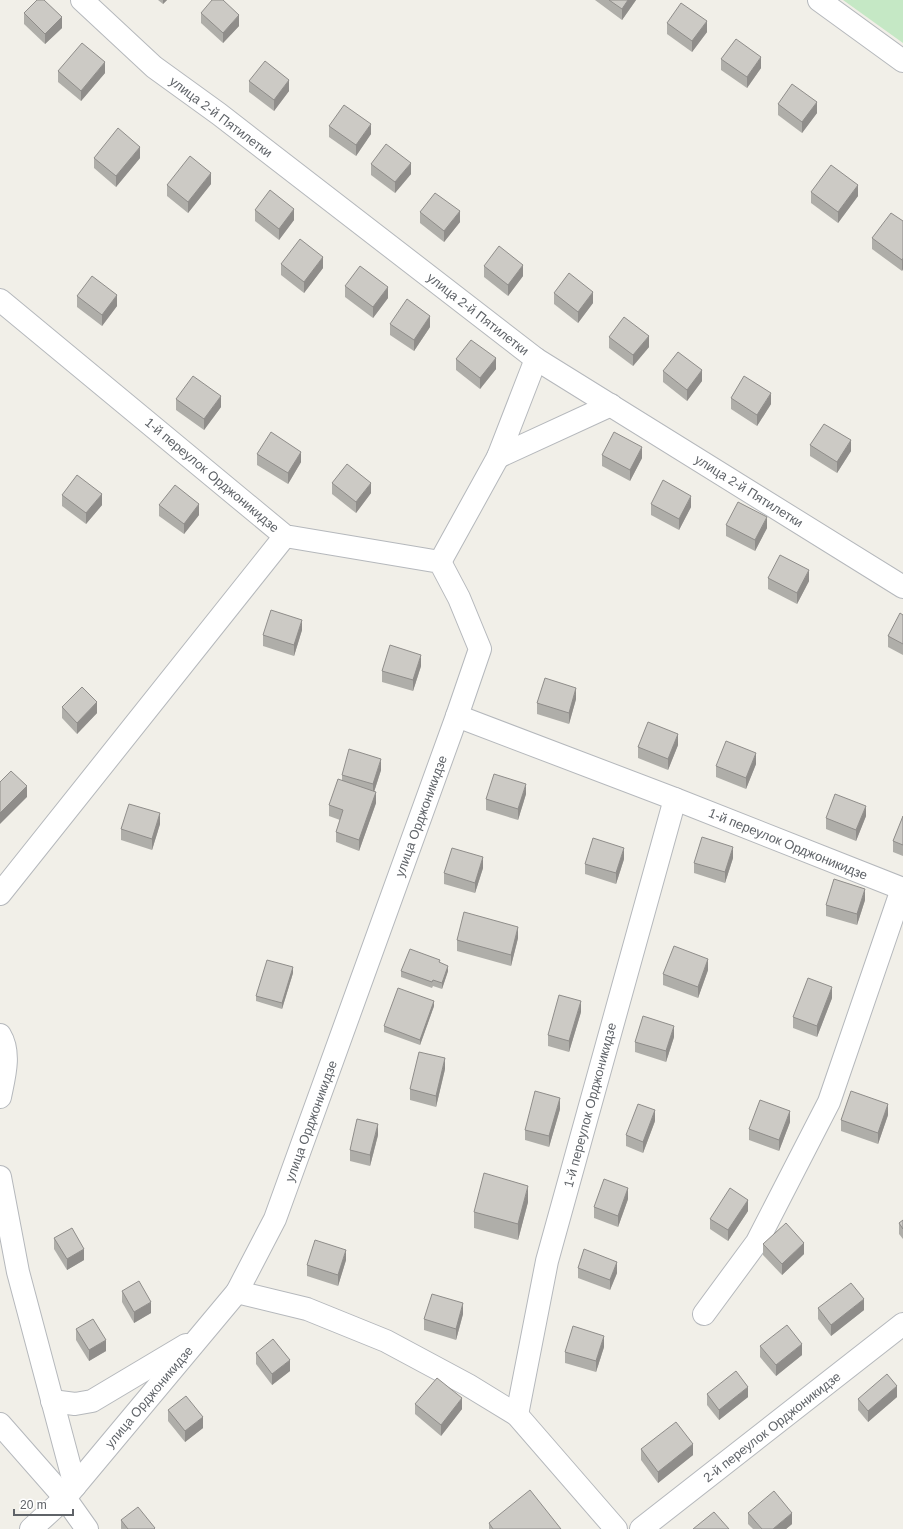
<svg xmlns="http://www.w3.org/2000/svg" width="903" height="1529" font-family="Arial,sans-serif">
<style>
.green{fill:#c5e8c5}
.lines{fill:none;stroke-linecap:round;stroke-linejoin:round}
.minor-casing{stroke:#b5b8bc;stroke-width:24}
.minor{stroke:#fff;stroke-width:22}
.wall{fill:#afaea9}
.shaded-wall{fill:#8f8d8a}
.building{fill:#cccac5;stroke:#8f8d8a}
.labels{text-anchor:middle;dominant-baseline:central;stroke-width:3.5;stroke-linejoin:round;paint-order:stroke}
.street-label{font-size:13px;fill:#5f6368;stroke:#fff}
</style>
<rect width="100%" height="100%" fill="#f1efe8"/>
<path class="green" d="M843 0H903V43Z"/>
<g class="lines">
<g class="minor-casing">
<g id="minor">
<path d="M82 0 154 67 219 114 536 359 903 587"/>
<path d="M819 0 903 61"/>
<path d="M0 300 285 536 440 562 459 598 480 649 457 716 275 1219 237 1292 65 1498 31 1529"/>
<path d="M498 457 611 405"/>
<path d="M440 562 498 457 536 359"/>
<path d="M457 716 675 799 903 889"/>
<path d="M0 894 285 536"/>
<path d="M0 1035C11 1053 4 1077 0 1097"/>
<path d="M0 1177 18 1272 75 1486"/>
<path d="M237 1292 307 1309 386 1341 468 1385 517 1415 616 1529"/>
<path d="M704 1314 757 1242 829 1102 902 889"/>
<path d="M52 1401 75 1404 92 1401 186 1345"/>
<path d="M517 1415 547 1261 675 799"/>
<path d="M0 1424 65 1498 87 1529"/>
<path d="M641 1529 903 1324"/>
</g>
</g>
<use href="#minor" class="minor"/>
</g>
<g class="wall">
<path d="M158 0H167L163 4Z"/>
<path d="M595 0H636L622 20Z"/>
<path d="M24 13 62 28 45 44 24 24Z"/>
<path d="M201 13 239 26 223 43 201 23Z"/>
<path d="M667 23 707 32 692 52 667 34Z"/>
<path d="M721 59 761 68 747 88 721 70Z"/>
<path d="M58 71 105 73 81 101 58 82Z"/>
<path d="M249 81 289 91 274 111 249 92Z"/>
<path d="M778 104 817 113 802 133 778 115Z"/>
<path d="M329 126 371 134 356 156 329 137Z"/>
<path d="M94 158H140L116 187 94 168Z"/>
<path d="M371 164 411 174 395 193 371 175Z"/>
<path d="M211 184 188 213 167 196V185Z"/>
<path d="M811 192 858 196 838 223 811 203Z"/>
<path d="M255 210 294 220 279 240 255 221Z"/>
<path d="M420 212 460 222 444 242 420 223Z"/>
<path d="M903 221V269L902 271 872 249V238Z"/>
<path d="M281 264 323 268 304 293 281 275Z"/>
<path d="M484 266 523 276 508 296 484 277Z"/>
<path d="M345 286 388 298 373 318 345 297Z"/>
<path d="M554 293 593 303 578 323 554 304Z"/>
<path d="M77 296 117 306 102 326 77 307Z"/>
<path d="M390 324 430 327 414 351 390 335Z"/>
<path d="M609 337 649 347 633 366 609 348Z"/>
<path d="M456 359 496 369 480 389 456 370Z"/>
<path d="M663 371 702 381 687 401 663 382Z"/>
<path d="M731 398 771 404 757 426 731 409Z"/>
<path d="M176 399 221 407 204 430 176 410Z"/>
<path d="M810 445 851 451 837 473 810 456Z"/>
<path d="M257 454 301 462 288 484 257 465Z"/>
<path d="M602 455 642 458 630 481 602 466Z"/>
<path d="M332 483 371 493 356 513 332 494Z"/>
<path d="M62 495 102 505 86 524 62 506Z"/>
<path d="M651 504 691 507 679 530 651 515Z"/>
<path d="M159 505 199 515 184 534 159 516Z"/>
<path d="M726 525 767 528 755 551 726 536Z"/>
<path d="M768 578 809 581 797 604 768 589Z"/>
<path d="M903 615V655L888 647V636Z"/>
<path d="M302 630 294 656 263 646V635Z"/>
<path d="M421 666 413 691 382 682V671Z"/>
<path d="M576 699 569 724 537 714V703Z"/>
<path d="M62 707 97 713 77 734 62 718Z"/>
<path d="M678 745 668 770 638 758V747Z"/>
<path d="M756 764 746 789 716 777V766Z"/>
<path d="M381 770 374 792 376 803 359 851 336 842V832L340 820 329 816V805L342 780V775Z"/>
<path d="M526 794 518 820 486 810V799Z"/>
<path d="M866 816 856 841 826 829V818Z"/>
<path d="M903 816V856L893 852V841Z"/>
<path d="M160 824 152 850 121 840V829Z"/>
<path d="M733 858 725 883 694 873V863Z"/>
<path d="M624 859 616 884 585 874V864Z"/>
<path d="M483 868 475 893 444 884V873Z"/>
<path d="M865 900 857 925 826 916V905Z"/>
<path d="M518 938 511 966 457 951V940Z"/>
<path d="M440 963 448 971 442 989 433 986 432 988 401 977V971Z"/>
<path d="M708 970 698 998 663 985V974Z"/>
<path d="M293 973 282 1009 256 1001V996Z"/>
<path d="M832 998 817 1037 793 1028V1017Z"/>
<path d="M434 1006 420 1045 384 1032V1026Z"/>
<path d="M581 1012 569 1052 548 1046V1035Z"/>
<path d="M674 1037 666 1062 635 1052V1042Z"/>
<path d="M445 1069 436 1107 410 1100V1089Z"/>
<path d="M560 1109 549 1147 525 1140V1130Z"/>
<path d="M888 1115 878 1144 841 1131V1120Z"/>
<path d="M655 1121 643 1153 626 1146V1135Z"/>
<path d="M790 1122 779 1151 749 1140V1129Z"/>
<path d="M378 1135 370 1166 350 1161V1150Z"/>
<path d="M628 1199 618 1227 594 1218V1207Z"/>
<path d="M528 1202 518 1240 474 1228V1212Z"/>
<path d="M748 1211 728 1241 710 1229V1219Z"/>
<path d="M903 1220V1239L899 1234V1223Z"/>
<path d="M54 1238 84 1260 67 1270 54 1249Z"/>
<path d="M763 1244 804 1254 782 1275 763 1255Z"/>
<path d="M346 1260 338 1286 307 1276V1265Z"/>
<path d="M578 1268 617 1273 610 1290 578 1278Z"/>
<path d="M122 1291 151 1313 134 1323 122 1302Z"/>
<path d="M818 1308 864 1310 831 1336 818 1319Z"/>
<path d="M463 1314 456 1340 424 1330V1319Z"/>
<path d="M76 1329 106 1351 89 1361 76 1340Z"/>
<path d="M760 1346 802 1355 776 1376 760 1357Z"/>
<path d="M604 1347 596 1372 565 1363V1352Z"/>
<path d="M256 1353 290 1371 272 1385 256 1364Z"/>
<path d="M707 1394 748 1397 719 1420 707 1405Z"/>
<path d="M897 1397 868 1422 858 1410V1399Z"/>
<path d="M415 1404 462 1409 441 1436 415 1414Z"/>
<path d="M168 1410 203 1428 185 1442 168 1421Z"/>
<path d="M641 1449 693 1455 658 1483 641 1460Z"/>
<path d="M748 1513 792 1524 786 1529H753L748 1524Z"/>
<path d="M121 1520 155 1529H121Z"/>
<path d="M489 1523 561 1529H489Z"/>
</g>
<g class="shaded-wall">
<path d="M163 0H167L163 4Z"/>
<path d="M628 0H636L622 20V9Z"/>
<path d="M239 15V26L223 43V33Z"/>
<path d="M62 17V28L45 44V34Z"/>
<path d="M707 21V32L692 52V41Z"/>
<path d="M761 57V68L747 88V77Z"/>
<path d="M105 62V73L81 101V91Z"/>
<path d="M289 80V91L274 111V100Z"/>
<path d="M817 102V113L802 133V122Z"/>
<path d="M371 124V134L356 156V145Z"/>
<path d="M140 147V158L116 187V176Z"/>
<path d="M411 163V174L395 193V182Z"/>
<path d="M211 173V184L188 213V202Z"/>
<path d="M858 185V196L838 223V212Z"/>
<path d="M294 209V220L279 240V229Z"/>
<path d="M460 211V222L444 242V231Z"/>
<path d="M323 257V268L304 293V282Z"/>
<path d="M903 258V269L902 271V260Z"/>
<path d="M523 265V276L508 296V285Z"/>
<path d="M388 287V298L373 318V307Z"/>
<path d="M593 292V303L578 323V312Z"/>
<path d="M117 295V306L102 326V315Z"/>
<path d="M430 316V327L414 351V340Z"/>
<path d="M649 336V347L633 366V355Z"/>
<path d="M496 358V369L480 389V378Z"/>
<path d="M702 370V381L687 401V390Z"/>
<path d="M771 393V404L757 426V415Z"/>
<path d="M221 396V407L204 430V419Z"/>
<path d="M851 440V451L837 473V462Z"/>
<path d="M642 447V458L630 481V470Z"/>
<path d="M301 452V462L288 484V473Z"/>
<path d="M371 483V493L356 513V502Z"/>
<path d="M102 494V505L86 524V513Z"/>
<path d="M691 496V507L679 530V519Z"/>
<path d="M199 504V515L184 534V524Z"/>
<path d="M767 517V528L755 551V540Z"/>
<path d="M809 570V581L797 604V593Z"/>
<path d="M302 620V630L294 656V645Z"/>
<path d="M421 655V666L413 691V680Z"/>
<path d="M576 688V699L569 724V713Z"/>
<path d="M97 702V713L77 734V723Z"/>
<path d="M678 734V745L668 770V759Z"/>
<path d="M756 753V764L746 789V778Z"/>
<path d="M381 759V770L373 795V784Z"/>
<path d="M526 784V794L518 820V809Z"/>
<path d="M27 786V797L0 824V813Z"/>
<path d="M376 792V803L359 851V840Z"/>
<path d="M866 806V816L856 841V830Z"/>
<path d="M160 813V824L152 850V839Z"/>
<path d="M733 847V858L725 883V872Z"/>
<path d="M624 848V859L616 884V873Z"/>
<path d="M483 857V868L475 893V883Z"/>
<path d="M865 889V900L857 925V914Z"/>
<path d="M518 927V938L511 966V955Z"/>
<path d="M708 959V970L698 998V987Z"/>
<path d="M448 966V971L442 989V983Z"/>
<path d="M293 967V973L282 1009V1003Z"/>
<path d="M832 987V998L817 1037V1026Z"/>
<path d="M434 1001V1006L420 1045V1040Z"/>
<path d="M581 1001V1012L569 1052V1041Z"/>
<path d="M674 1026V1037L666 1062V1051Z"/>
<path d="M445 1058V1069L436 1107V1096Z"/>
<path d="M560 1098V1109L549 1147V1136Z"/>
<path d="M888 1104V1115L878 1144V1133Z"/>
<path d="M655 1110V1121L643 1153V1142Z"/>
<path d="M790 1111V1122L779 1151V1140Z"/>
<path d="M378 1124V1135L370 1166V1155Z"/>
<path d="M528 1186V1202L518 1240V1224Z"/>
<path d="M628 1188V1199L618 1227V1216Z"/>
<path d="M748 1200V1211L728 1241V1230Z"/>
<path d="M804 1243V1254L782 1275V1264Z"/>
<path d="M84 1249V1260L67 1270V1259Z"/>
<path d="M346 1250V1260L338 1286V1275Z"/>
<path d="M617 1262V1273L610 1290V1280Z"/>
<path d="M864 1299V1310L831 1336V1325Z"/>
<path d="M151 1302V1313L134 1323V1312Z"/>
<path d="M463 1303V1314L456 1340V1329Z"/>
<path d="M604 1336V1347L596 1372V1361Z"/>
<path d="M106 1340V1351L89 1361V1350Z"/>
<path d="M802 1344V1355L776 1376V1365Z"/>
<path d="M290 1360V1371L272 1385V1374Z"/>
<path d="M897 1386V1397L868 1422V1411Z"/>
<path d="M748 1387V1397L719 1420V1410Z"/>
<path d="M462 1398V1409L441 1436V1425Z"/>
<path d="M203 1417V1428L185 1442V1431Z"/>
<path d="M693 1444V1455L658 1483V1472Z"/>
<path d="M792 1513V1524L786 1529H773Z"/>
</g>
<g class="building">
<path d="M37 0H44L62 17 45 34 24 13Z"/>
<path d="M212 0H223L239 15 223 33 201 13Z"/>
<path d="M609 0H628L622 9Z"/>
<path d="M681 3 707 21 692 41 667 23Z"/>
<path d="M736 39 761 57 747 77 721 59Z"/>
<path d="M82 43 105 62 81 91 58 71Z"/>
<path d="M265 61 289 80 274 100 249 81Z"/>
<path d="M792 84 817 102 802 122 778 104Z"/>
<path d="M344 105 371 124 356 145 329 126Z"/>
<path d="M118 128 140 147 116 176 94 158Z"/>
<path d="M386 144 411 163 395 182 371 164Z"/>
<path d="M190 156 211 173 188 202 167 185Z"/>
<path d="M831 165 858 185 838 212 811 192Z"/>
<path d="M270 190 294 209 279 229 255 210Z"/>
<path d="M435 193 460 211 444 231 420 212Z"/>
<path d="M891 213 903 221V258L902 260 872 238Z"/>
<path d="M300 239 323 257 304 282 281 264Z"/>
<path d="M499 246 523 265 508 285 484 266Z"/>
<path d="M360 266 388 287 373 307 345 286Z"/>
<path d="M569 273 593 292 578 312 554 293Z"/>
<path d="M92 276 117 295 102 315 77 296Z"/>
<path d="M407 299 430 316 414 340 390 324Z"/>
<path d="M624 317 649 336 633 355 609 337Z"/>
<path d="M471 340 496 358 480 378 456 359Z"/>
<path d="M678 352 702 370 687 390 663 371Z"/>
<path d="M193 376 221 396 204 419 176 399Z"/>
<path d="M744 376 771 393 757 415 731 398Z"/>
<path d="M824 424 851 440 837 462 810 445Z"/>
<path d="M271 432 301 452 288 473 257 454Z"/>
<path d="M614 432 642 447 630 470 602 455Z"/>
<path d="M347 464 371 483 356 502 332 483Z"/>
<path d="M77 475 102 494 86 513 62 495Z"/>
<path d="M663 480 691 496 679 519 651 504Z"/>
<path d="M175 485 199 504 184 524 159 505Z"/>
<path d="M738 502 767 517 755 540 726 525Z"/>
<path d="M780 555 809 570 797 593 768 578Z"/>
<path d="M271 610 302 620 294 645 263 635Z"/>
<path d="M900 613 903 615V644L888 636Z"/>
<path d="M390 645 421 655 413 680 382 671Z"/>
<path d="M545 678 576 688 569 713 537 703Z"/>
<path d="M82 687 97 702 77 723 62 707Z"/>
<path d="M648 722 678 734 668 759 638 747Z"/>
<path d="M726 741 756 753 746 778 716 766Z"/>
<path d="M349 749 381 759 373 784 342 775Z"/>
<path d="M11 771 27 786 0 813V782Z"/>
<path d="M494 774 526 784 518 809 486 799Z"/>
<path d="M338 779 376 792 359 840 336 832 343 810 329 805Z"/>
<path d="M835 794 866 806 856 830 826 818Z"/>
<path d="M129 804 160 813 152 839 121 829Z"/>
<path d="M903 816V845L893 841Z"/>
<path d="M702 837 733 847 725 872 694 863Z"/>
<path d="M593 838 624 848 616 873 585 864Z"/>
<path d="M452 848 483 857 475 883 444 873Z"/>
<path d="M834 879 865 889 857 914 826 905Z"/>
<path d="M464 912 518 927 511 955 457 940Z"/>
<path d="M674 946 708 959 698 987 663 974Z"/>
<path d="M410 949 440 960 439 962 448 966 442 983 433 980 432 982 401 971Z"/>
<path d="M267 960 293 967 282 1003 256 996Z"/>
<path d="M808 978 832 987 817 1026 793 1017Z"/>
<path d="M398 988 434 1001 420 1040 384 1026Z"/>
<path d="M559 995 581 1001 569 1041 548 1035Z"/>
<path d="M643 1016 674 1026 666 1051 635 1042Z"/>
<path d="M419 1052 445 1058 436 1096 410 1089Z"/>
<path d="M535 1091 560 1098 549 1136 525 1130Z"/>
<path d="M851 1091 888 1104 878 1133 841 1120Z"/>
<path d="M760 1100 790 1111 779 1140 749 1129Z"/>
<path d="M638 1104 655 1110 643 1142 626 1135Z"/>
<path d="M357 1119 378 1124 370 1155 350 1150Z"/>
<path d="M484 1173 528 1186 518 1224 474 1212Z"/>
<path d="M604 1179 628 1188 618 1216 594 1207Z"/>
<path d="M730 1188 748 1200 728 1230 710 1219Z"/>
<path d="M903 1220V1229L899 1223Z"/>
<path d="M786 1223 804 1243 782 1264 763 1244Z"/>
<path d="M72 1228 84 1249 67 1259 54 1238Z"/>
<path d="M315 1240 346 1250 338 1275 307 1265Z"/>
<path d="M584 1249 617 1262 610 1280 578 1268Z"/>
<path d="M139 1281 151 1302 134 1312 122 1291Z"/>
<path d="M851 1283 864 1299 831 1325 818 1308Z"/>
<path d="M432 1294 463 1303 456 1329 424 1319Z"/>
<path d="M93 1319 106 1340 89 1350 76 1329Z"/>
<path d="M787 1325 802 1344 776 1365 760 1346Z"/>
<path d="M573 1326 604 1336 596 1361 565 1352Z"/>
<path d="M273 1339 290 1360 272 1374 256 1353Z"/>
<path d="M736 1371 748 1387 719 1410 707 1394Z"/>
<path d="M887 1374 897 1386 868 1411 858 1399Z"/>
<path d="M437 1378 462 1398 441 1425 415 1404Z"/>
<path d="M186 1396 203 1417 185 1431 168 1410Z"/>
<path d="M676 1422 693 1444 658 1472 641 1449Z"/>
<path d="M530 1490 561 1529H493L489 1523Z"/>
<path d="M774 1491 792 1513 773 1529H762L748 1513Z"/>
<path d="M138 1507 155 1528 154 1529H128L121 1520Z"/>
<path d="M714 1512 729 1529H693Z"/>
</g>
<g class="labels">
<g class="street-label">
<text transform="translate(221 117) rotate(37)">улица 2-й Пятилетки</text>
<text transform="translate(478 314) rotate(38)">улица 2-й Пятилетки</text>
<text transform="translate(212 475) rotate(40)">1-й переулок Орджоникидзе</text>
<text transform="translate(749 491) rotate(32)">улица 2-й Пятилетки</text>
<text transform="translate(421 816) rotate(-70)">улица Орджоникидзе</text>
<text transform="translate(788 844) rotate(22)">1-й переулок Орджоникидзе</text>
<text transform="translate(590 1105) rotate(-75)">1-й переулок Орджоникидзе</text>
<text transform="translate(311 1121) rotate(-70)">улица Орджоникидзе</text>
<text transform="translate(149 1397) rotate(-50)">улица Орджоникидзе</text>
<text transform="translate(772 1427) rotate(-38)">2-й переулок Орджоникидзе</text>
</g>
</g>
<path d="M14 1509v6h59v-6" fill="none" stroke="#5f6368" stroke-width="2"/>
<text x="20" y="1509" font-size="12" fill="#5f6368" stroke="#ffffff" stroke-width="3" paint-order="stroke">20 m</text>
</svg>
